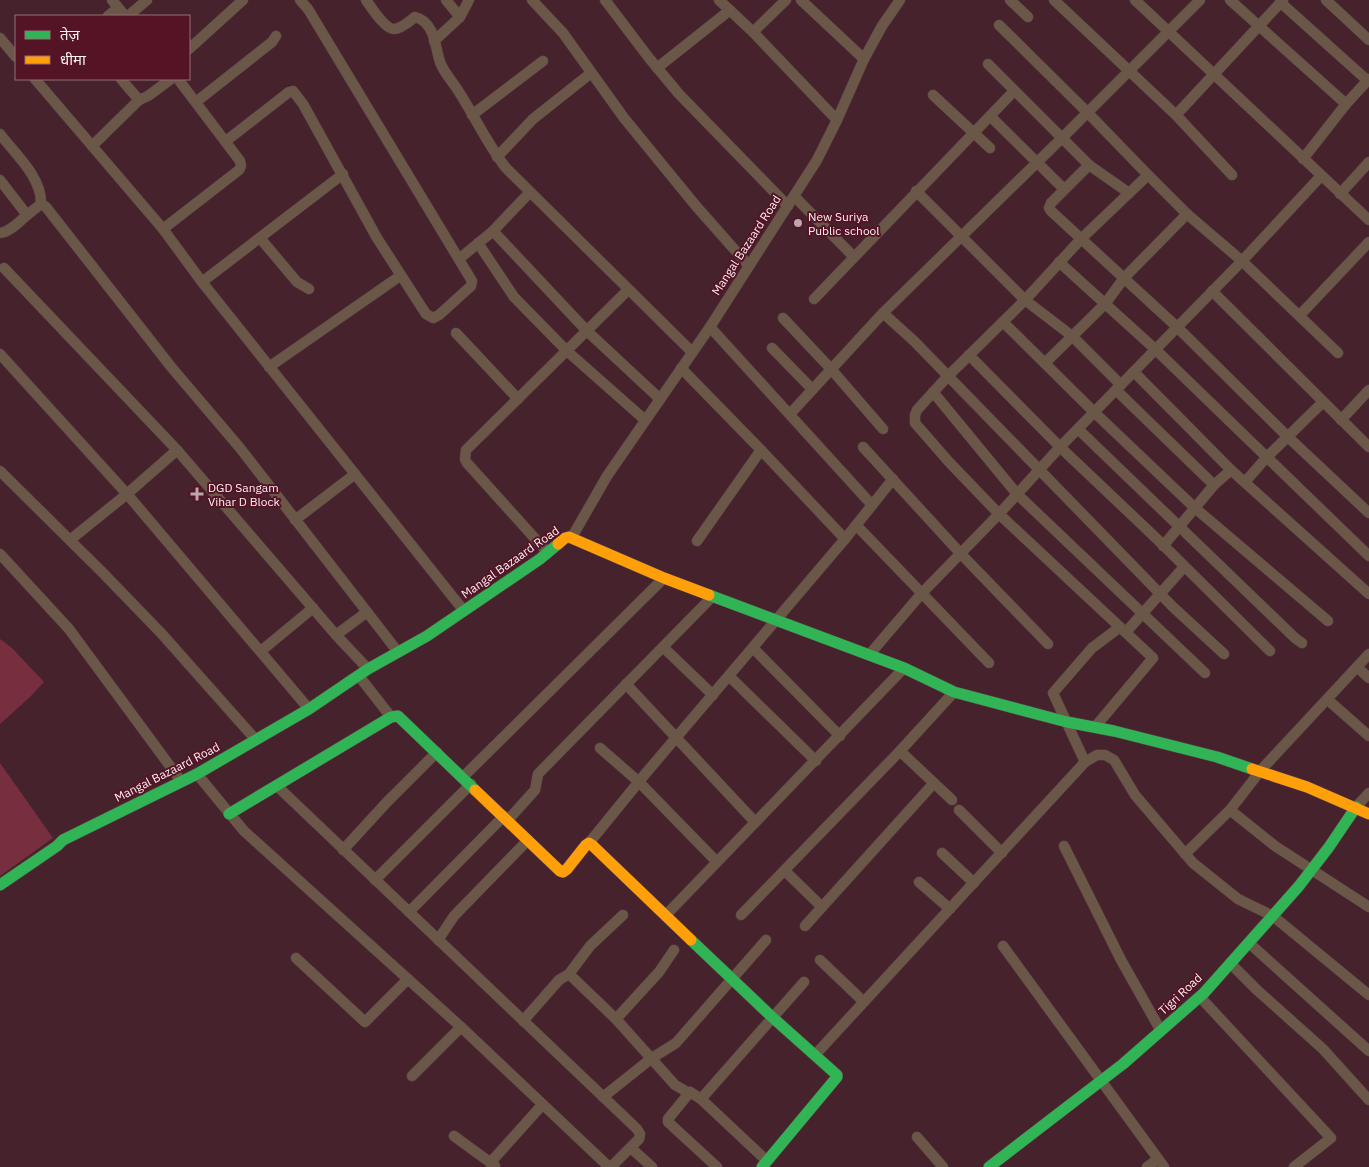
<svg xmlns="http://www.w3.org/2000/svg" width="1369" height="1167" font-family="'IBM Plex Sans','Noto Sans Devanagari',sans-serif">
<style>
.green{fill:#772e3e}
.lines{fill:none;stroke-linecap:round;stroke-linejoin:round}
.street-casing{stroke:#5c4249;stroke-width:11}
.fast-casing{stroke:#5c4249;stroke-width:12}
.slow-casing{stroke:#5c4249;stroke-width:12}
.street{stroke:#6b5747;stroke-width:10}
.fast{stroke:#30b455;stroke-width:11}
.slow{stroke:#ff9f0a;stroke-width:11}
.poi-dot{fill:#baa8ac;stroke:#551425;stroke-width:2}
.labels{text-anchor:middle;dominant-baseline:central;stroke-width:4;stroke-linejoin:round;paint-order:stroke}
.poi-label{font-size:12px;fill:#f9f0f1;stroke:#551425;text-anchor:start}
.street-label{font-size:12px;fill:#f9f0f1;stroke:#551425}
</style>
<rect width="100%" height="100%" fill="#46232c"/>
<g class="green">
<path d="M0 639 12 648 44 682 30 697 0 724Z"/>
<path d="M0 763 53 838 0 876Z"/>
</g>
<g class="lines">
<g class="street-casing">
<g id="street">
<path d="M112 0 125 16"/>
<path d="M366 0C371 7 385 29 394 29 401 29 410 21 415 17 435 22 435 47 440 62 444 73 453 82 459 92 475 117 488 145 506 168L692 352"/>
<path d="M532 0 563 33 624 118 696 206 749 266"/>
<path d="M605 0 649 58 679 94 788 206"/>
<path d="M719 0 753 32 837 120"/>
<path d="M801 0 864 59"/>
<path d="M1010 0 1028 17"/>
<path d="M1054 0 1176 115 1232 175"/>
<path d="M1135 0 1369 220"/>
<path d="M1230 0 1346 104"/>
<path d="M1326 0 1369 40"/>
<path d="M1280 2 1368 81"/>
<path d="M108 16 118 8"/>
<path d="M128 16 147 0"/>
<path d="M460 17 469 0"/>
<path d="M999 25 1087 112 1148 175 1187 214 1242 261 1338 353"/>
<path d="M753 32 786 0"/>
<path d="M0 38 16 57"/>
<path d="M434 41 460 17 446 0"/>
<path d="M189 49 243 0"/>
<path d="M988 64 1089 165 1129 193"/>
<path d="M657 68 730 10"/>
<path d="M35 79 163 229 202 282 464 611"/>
<path d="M121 79 139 100 148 96 171 79"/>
<path d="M933 95 990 148"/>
<path d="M196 102 272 42 276 36"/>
<path d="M472 115 543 61"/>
<path d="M1176 115 1283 0"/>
<path d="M990 116 1064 189"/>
<path d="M0 134C15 154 42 177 41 204"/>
<path d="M226 141 289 92 293 91 303 104 377 238 426 314 433 318 439 315 471 286 472 281 308 9 300 0"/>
<path d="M92 146 139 100"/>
<path d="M497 157 533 119 591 73"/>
<path d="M1303 159 1346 104 1369 79"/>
<path d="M1089 165 1051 203 1049 208 1051 211 1177 327 1288 437 1369 513"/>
<path d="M0 180 27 215 41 204 46 207 172 368 240 448 398 652"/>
<path d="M916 191 1025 300 1072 336 1121 385"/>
<path d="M1340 194 1369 162"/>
<path d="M794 196 854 257"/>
<path d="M163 229 239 170 241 166 240 161 178 79"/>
<path d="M493 231 530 192"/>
<path d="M0 233C10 232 19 222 27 215"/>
<path d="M260 238 297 282 309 289"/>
<path d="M478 243 514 297 567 351 645 420"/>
<path d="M459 259 493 231 587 331 660 399"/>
<path d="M1059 262 1155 349 1369 556"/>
<path d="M4 268 177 450 336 635 368 669"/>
<path d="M202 282 343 174"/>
<path d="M1212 291 1369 447"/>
<path d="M814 299 1014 91"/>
<path d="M883 313 914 341 1173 607 1224 654"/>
<path d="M1300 315 1369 242"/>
<path d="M783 318 831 369 883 429"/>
<path d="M1003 322 1095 413 1195 508 1328 621"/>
<path d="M710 327 872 505"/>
<path d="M456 333 518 399"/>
<path d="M772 348 812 389"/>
<path d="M0 354 127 494 309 709"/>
<path d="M969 355 1060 447 1157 539 1270 651"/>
<path d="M1045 363 1105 304 1124 278 1187 214"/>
<path d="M269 367 400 276"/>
<path d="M681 368 761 450 845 539"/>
<path d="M1134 372 1231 470 1369 594"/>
<path d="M1116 390 1214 485"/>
<path d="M933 392 1017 494 1205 673"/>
<path d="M790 414 883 313 1062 138 1200 0"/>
<path d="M1341 420 1369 390"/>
<path d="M1078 429 1295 638 1302 643"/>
<path d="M863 447 961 554 1048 644"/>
<path d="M0 471 101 571 161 633 256 740"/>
<path d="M1245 482 1266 458 1323 402"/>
<path d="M295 520 355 474"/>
<path d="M856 525 989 663"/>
<path d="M572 537 607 476 710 327 817 160 837 120 864 59 882 26 900 0"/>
<path d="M70 540 127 494 177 450"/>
<path d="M697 541 761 450"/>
<path d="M1163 546 1214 485 1231 470"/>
<path d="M548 553 467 463 465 459 466 450 628 290"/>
<path d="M0 554 69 629 181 781"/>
<path d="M1126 632 1184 567"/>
<path d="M336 635 367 612"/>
<path d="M663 647 713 695"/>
<path d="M753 648 840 736"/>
<path d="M261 651 313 608"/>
<path d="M869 655 922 593 999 514 1060 447 1242 261 1321 176"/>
<path d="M1358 668 1369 678"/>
<path d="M359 676 391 717"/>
<path d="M729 676 816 761"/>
<path d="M626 684 755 822"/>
<path d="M1328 700 1369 736"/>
<path d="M1095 727 1153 658 999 514 949 462 915 423V415L917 410 948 376 1025 300 1081 239 1148 175"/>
<path d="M600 748 639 782 717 862"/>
<path d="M900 751 952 800"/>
<path d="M1085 762 1097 755H1105L1114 760 1135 795 1193 863 1238 899 1273 916 1369 995"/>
<path d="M197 774 244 831 461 1027 609 1167"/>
<path d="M463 777 664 578"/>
<path d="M277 786 637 1129 640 1134 639 1139 611 1167"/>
<path d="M1356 807 1369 793"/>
<path d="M959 810 1002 853"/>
<path d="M1230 810 1275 846 1369 907"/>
<path d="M508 820 535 790 538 774 713 596"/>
<path d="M589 843 646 773 845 539 893 479"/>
<path d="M1064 846 1121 960 1161 1031"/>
<path d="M343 850 387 802 437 752"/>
<path d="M942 853 974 883"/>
<path d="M1185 854 1230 810 1261 770 1369 654"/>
<path d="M785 871 822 907 934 783"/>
<path d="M375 880 471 784"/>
<path d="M919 882 950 909"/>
<path d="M409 912 504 816"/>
<path d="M741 915 900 751 954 692"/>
<path d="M665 916 904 668"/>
<path d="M805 926 822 907"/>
<path d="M438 940 454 916 528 840"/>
<path d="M1249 943 1369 1051"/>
<path d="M1003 946 1164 1167"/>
<path d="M296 958 365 1022 408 979"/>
<path d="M820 960 864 1002"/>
<path d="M1230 963 1257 990 1323 1049 1369 1100"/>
<path d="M569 974 616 1019 675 1085 689 1093"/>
<path d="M1200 997 1331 1138 1294 1167"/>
<path d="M616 1019 659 972 674 950"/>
<path d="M523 1021 559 980 569 974 590 946 623 915"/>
<path d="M815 1055 1085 762 1053 693 1092 648 1120 627"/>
<path d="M412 1076 461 1027"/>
<path d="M603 1097 652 1058 676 1043 766 940"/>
<path d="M701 1099 804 982"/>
<path d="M454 1136 495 1166"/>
<path d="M917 1137 943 1167"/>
<path d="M631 1148 652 1167"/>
<path d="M490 1163 542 1105"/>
<path d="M717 1167 668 1122V1119L690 1092 701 1099 767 1161"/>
<path d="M1147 1167 1158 1159"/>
</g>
</g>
<g class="fast-casing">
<g id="fast">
<path d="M709 595 904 668 954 692 1067 722 1114 731 1217 757 1252 769"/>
<path d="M229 814 391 717 398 716 475 790"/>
<path d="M0 885 57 846 63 840 197 774 309 709 368 669 427 636 540 559 558 544"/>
<path d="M691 940 772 1017 837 1075V1077L762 1167"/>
<path d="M989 1167 1123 1064 1204 993 1299 886 1329 847 1356 807"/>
</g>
</g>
<g class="slow-casing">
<g id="slow">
<path d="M558 544 565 538 569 537 664 578 709 595"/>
<path d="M1252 769 1307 787 1369 814"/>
<path d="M475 790 560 871 563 872 567 869 586 845 589 843 592 845 691 940"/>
</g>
</g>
<use href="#street" class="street"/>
<use href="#fast" class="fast"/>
<use href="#slow" class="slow"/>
</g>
<g class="poi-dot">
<circle cx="798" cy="223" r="5"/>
<path d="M194.5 486.5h5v5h5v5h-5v5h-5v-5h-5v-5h5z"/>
</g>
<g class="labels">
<g class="poi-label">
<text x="808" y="216">New Suriya<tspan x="808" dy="14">Public school</tspan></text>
<text x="208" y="487">DGD Sangam<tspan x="208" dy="14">Vihar D Block</tspan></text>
</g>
<g class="street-label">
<text transform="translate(746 245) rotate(-57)">Mangal Bazaard Road</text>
<text transform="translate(510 562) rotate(-35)">Mangal Bazaard Road</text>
<text transform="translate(167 772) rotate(-27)">Mangal Bazaard Road</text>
<text transform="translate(1180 994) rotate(-43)">Tigri Road</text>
</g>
</g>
<rect x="15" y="15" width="175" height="65" fill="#551425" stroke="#976c77"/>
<rect x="25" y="31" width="25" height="8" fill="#30b455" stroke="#976c77"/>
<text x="60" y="40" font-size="15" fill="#f9f0f1">तेज़</text>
<rect x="25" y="56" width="25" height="8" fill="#ff9f0a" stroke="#976c77"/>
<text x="60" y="65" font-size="15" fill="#f9f0f1">धीमा</text>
</svg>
